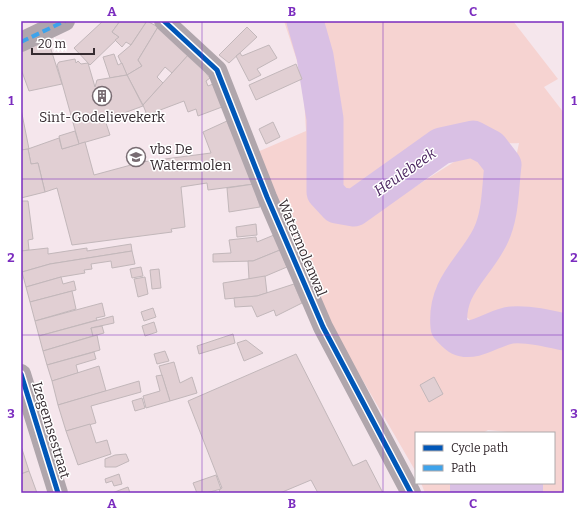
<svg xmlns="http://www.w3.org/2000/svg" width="585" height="514" font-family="Bitter,serif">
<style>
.green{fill:#f6d3d1}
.water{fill:#d9c0e4}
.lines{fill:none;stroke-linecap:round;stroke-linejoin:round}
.river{stroke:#d9c0e4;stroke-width:37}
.building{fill:#e1cfd3;stroke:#c2b7ba}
.minor{stroke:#b0a6ac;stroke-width:20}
.quiet{stroke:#3ea3eb;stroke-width:4;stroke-dasharray:8 4;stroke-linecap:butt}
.cycleway-casing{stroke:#fff;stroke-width:8}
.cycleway{stroke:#0057b8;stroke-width:5}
.grid{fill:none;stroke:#7b2cbf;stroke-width:1;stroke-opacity:0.55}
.labels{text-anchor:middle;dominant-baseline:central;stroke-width:3;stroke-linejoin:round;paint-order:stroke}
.poi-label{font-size:14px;fill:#352b30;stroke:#fff}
.street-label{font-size:14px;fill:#352b30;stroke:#fff}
.water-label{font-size:15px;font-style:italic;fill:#4c2661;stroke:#fff}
.neatline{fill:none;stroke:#7b2cbf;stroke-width:1.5}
.grid-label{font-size:13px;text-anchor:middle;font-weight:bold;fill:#7b2cbf}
</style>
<rect width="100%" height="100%" fill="#f5e6ec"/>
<g class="green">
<path d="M284 21H300L306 43 322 141 319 187 321 202 329 214 339 220 352 222 375 212 457 160 454 152C489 144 492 167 492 195 492 203 493 212 491 220 479 259 433 271 435 317 436 331 447 344 459 350 466 353 483 353 489 349 494 346 498 340 504 339 522 335 546 333 564 339V493H543V483H554V433H518L488 430 483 433H416V472L329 322 255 153 306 131 303 79Z"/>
<path d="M313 21H513L558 79 544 87 564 113V323L509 313 483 321H471L463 314 461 304 464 296 504 242 509 227 512 206 511 182 519 143C504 145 492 137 478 133 451 126 426 151 406 165L399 157 362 190 349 194 337 188 330 72Z"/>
<path d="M421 483H450V493H425Z"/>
</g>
<rect class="water" x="450" y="483" width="93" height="10"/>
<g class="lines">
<path class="river" d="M305 21 315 56 325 119V192L337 205 354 208 441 146 473 139 490 148 503 165C500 189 501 215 490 237 474 269 445 286 449 327 452 330 456 335 460 337 475 344 496 326 512 325 530 324 547 328 564 332"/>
</g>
<g class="building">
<path d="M103 21H120L112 32 119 37 90 65 74 48Z"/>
<path d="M120 21H147L131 45 126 42 122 47 115 40 119 37 112 32Z"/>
<path d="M147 21 158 27 138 60 142 66 127 75 118 56 131 45Z"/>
<path d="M158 27 190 53 172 73 165 67 157 77 163 83 143 105 127 75 142 66 138 60Z"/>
<path d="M247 27 257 37 229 63 219 55Z"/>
<path d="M48 40 62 84 29 91 21 69V49Z"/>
<path d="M269 45 277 58 257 69 261 75 249 81 236 56 240 53 242 56Z"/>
<path d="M190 53 210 78 206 81 208 86 213 84 222 107 198 116 196 109 188 112 184 101 147 115 143 105Z"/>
<path d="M114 54 118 65 122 63 127 75 110 78 103 57Z"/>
<path d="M75 59 76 63 78 61 81 64 88 63 95 87 97 80 127 75 143 106 105 120 110 135 79 144 57 65 59 62Z"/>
<path d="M296 64 302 79 256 100 249 85Z"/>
<path d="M21 109 29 149 21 150Z"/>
<path d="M227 121 254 184 208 190 207 183 181 187 185 227 171 229 172 232 72 245 57 188 45 192 38 163 31 164 28 149 59 138 62 149 85 142 94 175 142 162 211 153 203 132Z"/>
<path d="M273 122 280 137 266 144 259 129Z"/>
<path d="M75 131 79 144 62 149 59 136Z"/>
<path d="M28 149 31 164 38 163 45 192 21 198V150Z"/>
<path d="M254 184 260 207 229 212 227 188Z"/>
<path d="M21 201H28L33 239 28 240 29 250 21 251Z"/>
<path d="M256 224 257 235 237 237 236 227Z"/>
<path d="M274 235 280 250 253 261 213 262V254L231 253 229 240 256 237 257 242Z"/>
<path d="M131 244 132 251 50 264 22 272 21 268V251L48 248V254L87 248V251Z"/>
<path d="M280 250 287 267 261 278 249 279 248 261H253Z"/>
<path d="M132 251 135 264 112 268 111 261 91 264 92 269 84 270 85 273 61 277 26 287 22 272 50 264Z"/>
<path d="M141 267 143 276 132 278 130 269Z"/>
<path d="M159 269 161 288 152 289 150 270Z"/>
<path d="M265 276 267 293 257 296 225 299 223 283Z"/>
<path d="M61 277 63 284 74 281 76 290 30 302 26 287Z"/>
<path d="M145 277 148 294 138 297 134 279Z"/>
<path d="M294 284 302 303 276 316 274 310 257 317 252 306 235 307 234 298 257 296Z"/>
<path d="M72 291 76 309 35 321 30 302Z"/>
<path d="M102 303 105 316 96 318 97 320 39 336 35 321Z"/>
<path d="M153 308 156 317 144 321 141 312Z"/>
<path d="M113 316 114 323 91 328 93 336 43 351 39 336Z"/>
<path d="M154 322 157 332 145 336 142 326Z"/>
<path d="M102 326 104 333 93 336 91 328Z"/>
<path d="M233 334 235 343 199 354 197 346Z"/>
<path d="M97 335 100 350 47 365 43 351Z"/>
<path d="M246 340 263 353 244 361 237 343Z"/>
<path d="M165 351 169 361 157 364 154 354Z"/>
<path d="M94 352 96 359 76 365 78 373 52 381 47 365Z"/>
<path d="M296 354 353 466 366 460 383 493H318L311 480 280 493H220L219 489 222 488 188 401Z"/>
<path d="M174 362 180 383 192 377 197 393 170 401 159 366Z"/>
<path d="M99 366 106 391 58 405 52 381Z"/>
<path d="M162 375 170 401 146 408 143 396 160 391 156 376Z"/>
<path d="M434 377 443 394 429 402 420 385Z"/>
<path d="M139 381 141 392 91 406 96 423 66 431 58 405Z"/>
<path d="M142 398 145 408 135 411 132 401Z"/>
<path d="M90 424 96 443 107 440 111 454 78 465 66 431Z"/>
<path d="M21 446 29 471 21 474Z"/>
<path d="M126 454 129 461 116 467H105V459L115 455Z"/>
<path d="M29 471 37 493H21V474Z"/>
<path d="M119 474 122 484 114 486 112 481 106 483 105 479Z"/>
<path d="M216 475 221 489 206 493H197L193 483Z"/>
<path d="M128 487 130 493H112Z"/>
</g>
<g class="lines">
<g class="minor">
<path d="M164 21 217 70 267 197 323 327 411 493"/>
<path d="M21 42 65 21"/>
<path d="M21 374 58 493"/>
</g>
<path class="quiet" d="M21 42 65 21"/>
<g class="cycleway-casing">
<g id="cycleway">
<path d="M164 21 217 70 267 197 323 327 411 493"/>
<path d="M21 374 58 493"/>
</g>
</g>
<use href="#cycleway" class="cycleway"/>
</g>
<path class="grid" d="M202 21V493M383 21V493M21 179H564M21 335H564"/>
<defs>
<g id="building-ring" transform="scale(1)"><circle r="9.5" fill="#fff" stroke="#786c72" stroke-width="1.5"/><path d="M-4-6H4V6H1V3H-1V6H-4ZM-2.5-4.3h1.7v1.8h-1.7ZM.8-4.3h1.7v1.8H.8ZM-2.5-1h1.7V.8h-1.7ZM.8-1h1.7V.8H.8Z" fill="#786c72"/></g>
<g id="school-ring" transform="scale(1)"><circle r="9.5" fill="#fff" stroke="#786c72" stroke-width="1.5"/><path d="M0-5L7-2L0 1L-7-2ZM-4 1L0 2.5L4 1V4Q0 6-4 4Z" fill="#786c72"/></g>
</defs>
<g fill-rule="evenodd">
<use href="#building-ring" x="102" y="96"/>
<use href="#school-ring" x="136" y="157"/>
</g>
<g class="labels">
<g class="poi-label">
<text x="102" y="117">Sint-Godelievekerk</text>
<text x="150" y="149" text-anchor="start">vbs De<tspan x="150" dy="16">Watermolen</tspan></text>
</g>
<g class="street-label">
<text transform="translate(302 248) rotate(67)">Watermolenwal</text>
<text transform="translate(51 430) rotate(73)">Izegemsestraat</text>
</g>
<g class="water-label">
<text transform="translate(405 172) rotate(-35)">Heulebeek</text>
</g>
</g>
<rect width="585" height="514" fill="none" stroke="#ffffff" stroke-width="44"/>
<rect x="415" y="432" width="140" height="52" fill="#ffffff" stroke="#aeaaac"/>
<rect x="423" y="445" width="20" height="6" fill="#0057b8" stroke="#aeaaac"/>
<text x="451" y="452" font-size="12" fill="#352b30">Cycle path</text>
<rect x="423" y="465" width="20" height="6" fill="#3ea3eb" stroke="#aeaaac"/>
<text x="451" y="472" font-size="12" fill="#352b30">Path</text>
<path d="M32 48v6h62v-6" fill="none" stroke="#352b30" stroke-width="2"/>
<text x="38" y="48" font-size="12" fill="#352b30" stroke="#ffffff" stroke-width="3" paint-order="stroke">20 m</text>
<rect x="22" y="22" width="541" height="470" class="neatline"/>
<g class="grid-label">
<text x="112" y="16">A</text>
<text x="292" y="16">B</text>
<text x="473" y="16">C</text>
<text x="11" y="105">1</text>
<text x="574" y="105">1</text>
<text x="11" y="262">2</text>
<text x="574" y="262">2</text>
<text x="11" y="418">3</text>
<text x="574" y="418">3</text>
<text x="112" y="508">A</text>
<text x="292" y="508">B</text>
<text x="473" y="508">C</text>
</g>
</svg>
